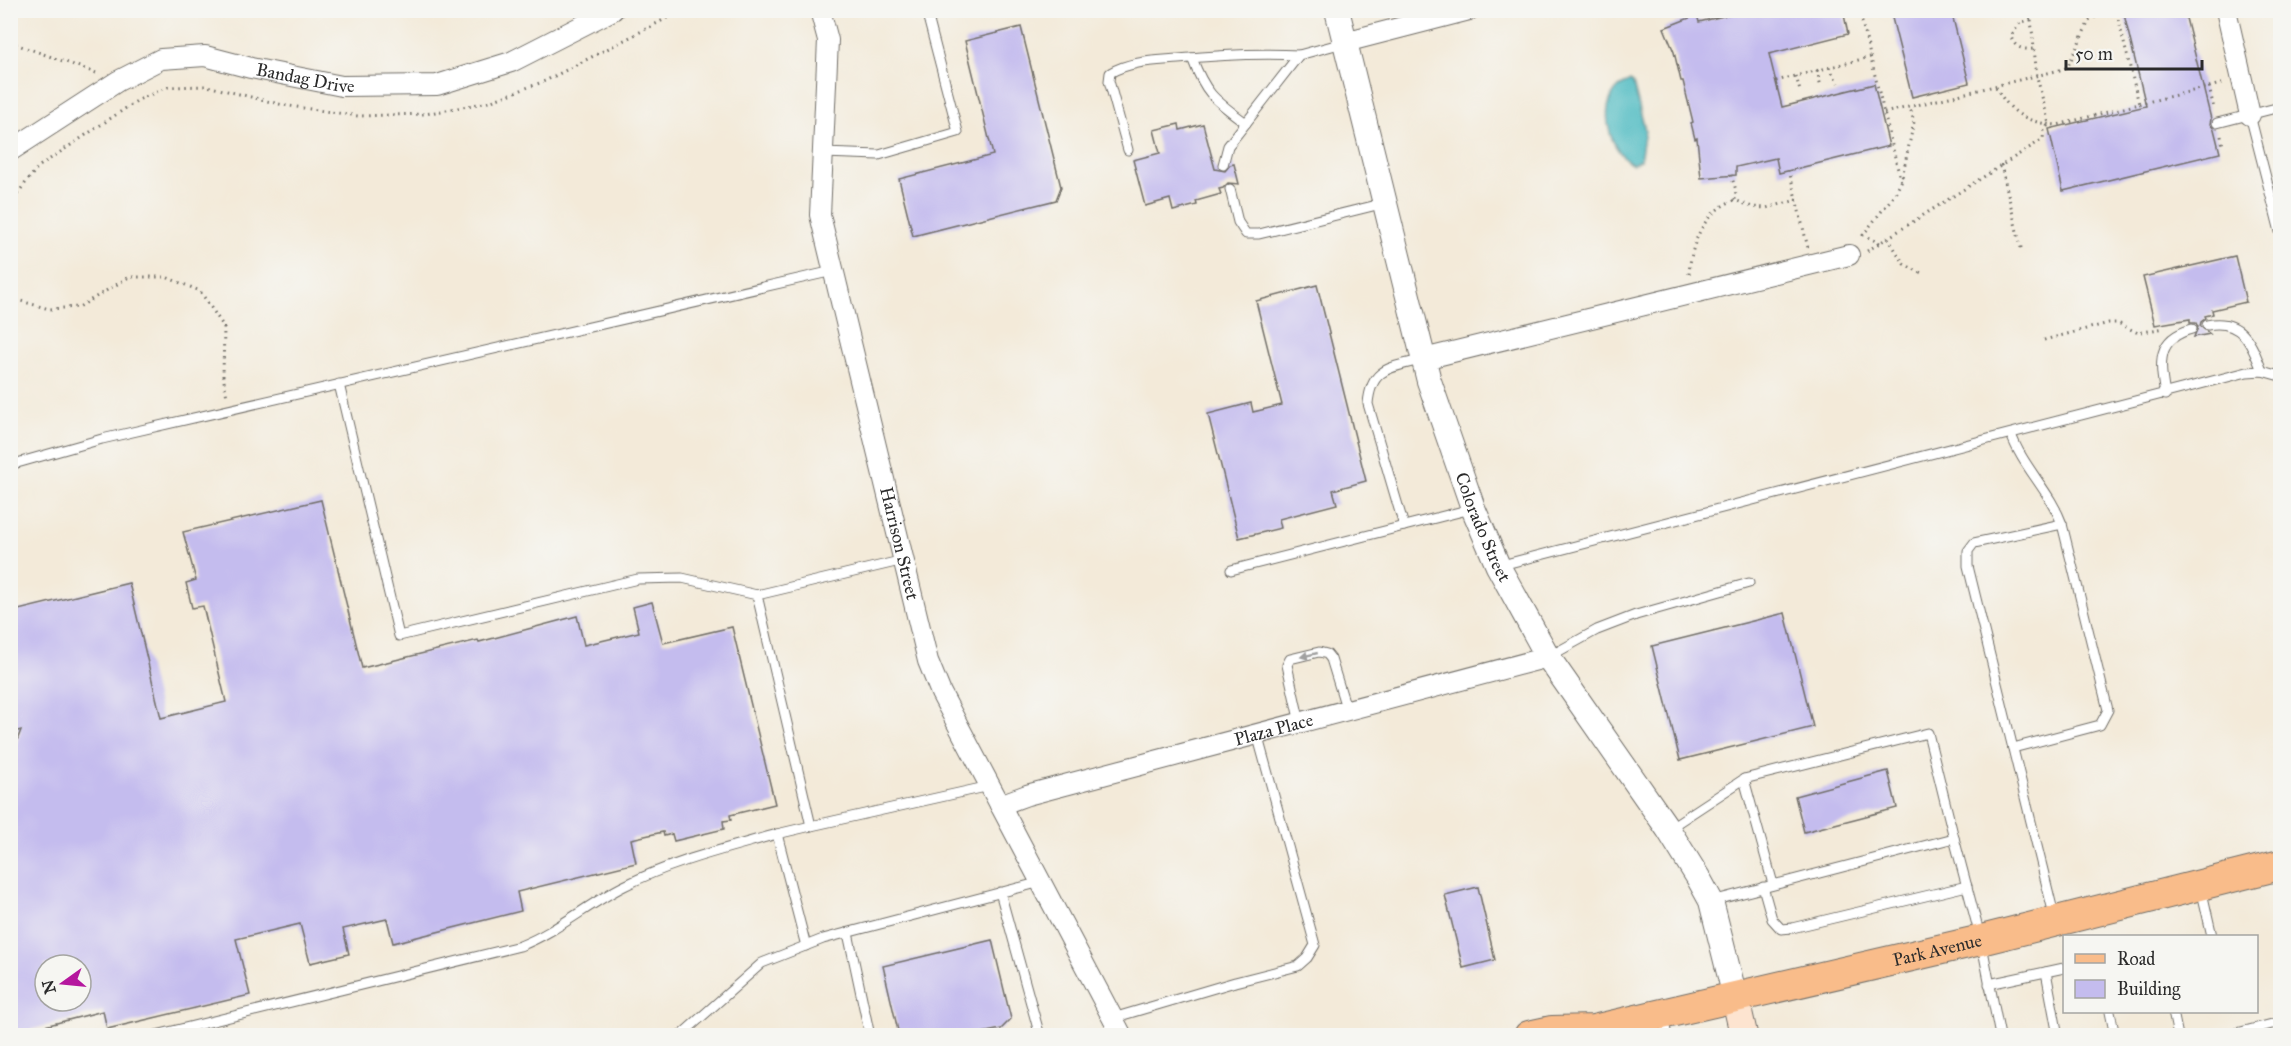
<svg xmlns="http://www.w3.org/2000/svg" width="2291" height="1046" font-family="'IM FELL Great Primer',serif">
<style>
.water{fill:#4bbac1;stroke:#3b7276;stroke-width:1.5}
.building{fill:#c4bcee;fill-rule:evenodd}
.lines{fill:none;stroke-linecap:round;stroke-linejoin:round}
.service-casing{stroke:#716e68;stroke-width:11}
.minor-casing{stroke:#716e68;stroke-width:22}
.tertiary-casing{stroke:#716e68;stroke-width:26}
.secondary-casing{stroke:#716e68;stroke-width:29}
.primary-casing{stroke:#716e68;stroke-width:32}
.path{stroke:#716e68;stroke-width:3;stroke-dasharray:1.5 4.5;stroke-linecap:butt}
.service{stroke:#fff;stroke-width:9}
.minor{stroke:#fff;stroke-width:20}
.tertiary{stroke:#fff;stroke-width:24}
.secondary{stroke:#fde4d0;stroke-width:27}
.primary{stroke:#f9bc8a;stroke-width:30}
.oneway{fill:#a0a0a0}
.labels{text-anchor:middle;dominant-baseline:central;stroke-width:4.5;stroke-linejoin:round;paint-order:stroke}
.street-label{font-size:18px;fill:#2b2b2b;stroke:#f6f6f2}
</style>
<rect width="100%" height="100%" fill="#f6f6f2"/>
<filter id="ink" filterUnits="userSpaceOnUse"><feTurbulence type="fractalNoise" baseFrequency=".0167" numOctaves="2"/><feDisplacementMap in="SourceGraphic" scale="12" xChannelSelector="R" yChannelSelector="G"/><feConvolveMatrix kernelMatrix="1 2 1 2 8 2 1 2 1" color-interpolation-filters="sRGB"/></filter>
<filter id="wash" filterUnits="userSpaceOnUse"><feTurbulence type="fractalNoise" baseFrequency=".008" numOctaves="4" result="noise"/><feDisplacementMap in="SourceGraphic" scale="24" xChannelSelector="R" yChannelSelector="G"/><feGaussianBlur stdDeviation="1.35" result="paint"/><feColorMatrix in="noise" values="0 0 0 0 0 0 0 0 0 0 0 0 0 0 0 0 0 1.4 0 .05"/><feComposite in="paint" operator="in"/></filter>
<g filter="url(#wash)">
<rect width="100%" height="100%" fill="#f3ead9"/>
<path class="water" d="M1630 81 1633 83 1645 130 1640 160 1633 164C1610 152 1597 108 1618 88 1621 85 1626 84 1630 81Z"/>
<g id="blocks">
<g class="building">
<path d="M1747 10H1843L1848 34 1769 54 1782 107 1874 84 1889 146 1779 173 1776 158 1736 167V175L1701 178 1697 138 1695 139 1691 123 1693 122 1683 81H1681L1674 52 1664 28 1697 15 1699 22Z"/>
<path d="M1890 10H1951L1969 83 1912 97Z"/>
<path d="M2123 10H2184L2211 119 2210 124 2214 129 2220 153 2063 191 2049 129 2146 106Z"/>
<path d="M1021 27 1061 187 1056 200 913 236 899 179 993 155 965 41Z"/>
<path d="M1179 124 1180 130 1203 124 1215 169 1225 171 1230 165 1234 164 1239 184 1228 183 1223 188 1219 189 1221 194 1196 201 1197 205 1173 211 1170 199 1145 206 1133 160 1160 153 1154 130Z"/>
<path d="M2235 256 2246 302 2212 310 2213 314 2205 316 2206 318 2201 322 2200 326 2210 334 2194 337 2198 327 2196 323H2190V319L2155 325 2143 277Z"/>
<path d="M1317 285 1366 481 1333 490 1337 504 1279 519 1281 528 1239 538 1208 414 1251 403 1253 412 1282 405 1256 301Z"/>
<path d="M321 500 362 668 478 640 479 642 577 616 584 645 639 632 633 607 652 602 663 643 732 627 775 804 730 815 731 820 723 821 724 829 674 841 672 834 664 836 663 832 631 839 636 863 517 892 521 911 393 943 387 919 343 929 349 954 310 963 300 924 236 939 250 995 107 1029 103 1011 10 1035V759L21 730 10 733V612L129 583 161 718 226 702 203 606 192 608 186 583 196 580 183 532ZM45 965H81V1001H45Z"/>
<path d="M1785 613 1813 727 1680 760 1652 646Z"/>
<path d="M1888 771 1897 808 1804 832 1795 796Z"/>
<path d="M1478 887 1495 960 1463 968 1445 895Z"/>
<path d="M992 940 1011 1019 1001 1029 972 1035H899L883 966Z"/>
</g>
</g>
</g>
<g filter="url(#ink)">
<use href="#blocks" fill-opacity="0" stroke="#716e68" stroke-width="1.5"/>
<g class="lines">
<g class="service-casing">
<g id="service">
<path d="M928 18 954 10"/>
<path d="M1192 58C1206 95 1215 100 1246 123"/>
<path d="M2250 115 2280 232"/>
<path d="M2217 123 2280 107"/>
<path d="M1128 150 1109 81 1110 73C1130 61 1155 61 1178 59 1219 55 1258 53 1299 55"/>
<path d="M823 153 879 155 958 132 926 10"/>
<path d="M1223 165 1228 146 1299 55 1343 43"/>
<path d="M1230 189 1238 222 1246 234H1259L1385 203"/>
<path d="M2207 325C2242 318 2252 344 2262 371"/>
<path d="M339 384 399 636 638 579 682 578 757 595"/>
<path d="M2165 395C2160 364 2155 339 2192 329"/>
<path d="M2011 434C2022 466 2050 491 2062 524L1974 543 1968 551V566L2055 919"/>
<path d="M10 465 102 439 833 271"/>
<path d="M1404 526 1368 404C1371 366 1392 368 1424 359"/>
<path d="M904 560 757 595 811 826 990 786"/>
<path d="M1498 566 2247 372 2262 371 2280 376"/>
<path d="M1231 570 1471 509"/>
<path d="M1550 656 1597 630 1636 615 1749 583"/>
<path d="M1300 723 1287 665 1290 659 1319 652 1327 654 1331 659 1347 711"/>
<path d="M2013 748 2100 725 2108 710 2062 524"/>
<path d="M1744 779 1773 884"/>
<path d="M1668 829 1744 779 1928 733 1954 838"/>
<path d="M1763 887 1772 919 1781 929 1792 928 1967 886"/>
<path d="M2201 888 2212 936"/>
<path d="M1000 892 1040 1036"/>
<path d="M1712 901 1954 838 1981 940 2000 1036"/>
<path d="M848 933 870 1036"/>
<path d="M806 946 777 834 811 826"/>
<path d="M2046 972 2058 1036"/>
<path d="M1989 984 2064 968"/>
<path d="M2110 1012 2115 1036"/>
<path d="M2173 1012 2178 1036"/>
<path d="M1663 1017 1667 1036"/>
<path d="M1113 1018 1235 982 1298 966 1307 958 1315 945 1257 734"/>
<path d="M152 1036 520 946C558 931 588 904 624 886 673 861 725 849 777 834"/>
<path d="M680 1036 762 963 823 939 1041 882"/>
<path d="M2225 1036 2280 1022"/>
</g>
</g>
<g class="minor-casing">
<g id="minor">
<path id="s1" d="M820 10 828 40 820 215 928 661 941 693 1122 1036"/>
<path d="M2226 10 2250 115"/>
<path d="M1345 42 1469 10"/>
<path id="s2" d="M10 151 118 81 161 59 205 56 251 68 342 86 437 85 511 62 613 10"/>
<path d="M1424 359 1849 255"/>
<path id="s3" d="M1000 805 1027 795 1548 657"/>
</g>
</g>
<g class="tertiary-casing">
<g id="tertiary">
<path id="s4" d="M1337 10 1429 381 1473 508 1498 566 1548 657 1668 829 1699 879 1711 901 1735 997"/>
</g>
</g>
<g class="secondary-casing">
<path id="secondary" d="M1735 997 1744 1036"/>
</g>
<g class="primary-casing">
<g id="primary">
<path id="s5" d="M1529 1036 1552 1031 1593 1030 1981 940 2280 865"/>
</g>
</g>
<g class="path">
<path d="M1682 10 1692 15 1702 10"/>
<path d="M1859 10 1901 182"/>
<path d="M2031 19 2020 23 2011 36C2014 48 2023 50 2034 49"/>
<path d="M10 42 96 73"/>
<path d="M1829 67 1838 83"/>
<path d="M1817 70 1821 87"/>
<path d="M1796 76 1800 91"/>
<path d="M1776 81 1870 57"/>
<path d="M1996 87C2010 113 2027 123 2057 125L2139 104 2116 10"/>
<path d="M2209 87 2214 109"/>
<path d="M2139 104 2225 83"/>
<path d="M1884 113 2064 69 2068 66 2089 21 2098 15 2116 10"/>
<path d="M2221 136 2223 146"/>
<path d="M2001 165 2022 252"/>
<path d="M1789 170 1808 248"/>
<path d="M1731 175 1736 190 1735 200"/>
<path d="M10 216 14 198 38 167 138 100 168 87 207 86 283 105 358 116 425 114 489 102 545 81 669 17 686 10"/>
<path d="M1888 238 1904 264 1921 273"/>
<path d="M1880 243 1863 235 1895 194 1901 182 1914 122 1910 107"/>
<path d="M1867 251 2043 139 2044 130 2049 124 2037 77 2030 10"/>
<path d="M1689 274C1691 244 1703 211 1735 200L1752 207 1766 208 1797 200"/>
<path d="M10 298 49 309 79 307 129 277H166L200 291 224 327 223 376 227 397"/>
<path d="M2044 340 2109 323H2118L2138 333 2164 328"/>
</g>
<use href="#service" class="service"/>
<use href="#minor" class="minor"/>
<use href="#tertiary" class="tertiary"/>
<use href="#secondary" class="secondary"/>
<use href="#primary" class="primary"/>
</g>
<defs><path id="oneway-solid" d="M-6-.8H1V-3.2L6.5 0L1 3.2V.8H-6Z" transform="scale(1.5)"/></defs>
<use class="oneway" href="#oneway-solid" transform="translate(1309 655) rotate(167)"/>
</g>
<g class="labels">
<g class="street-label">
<text stroke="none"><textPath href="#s2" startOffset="324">Bandag Drive</textPath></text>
<text stroke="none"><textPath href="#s4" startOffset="538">Colorado Street</textPath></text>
<text stroke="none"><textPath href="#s1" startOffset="544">Harrison Street</textPath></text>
<text stroke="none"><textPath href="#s3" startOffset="284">Plaza Place</textPath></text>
<text stroke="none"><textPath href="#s5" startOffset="418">Park Avenue</textPath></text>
</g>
</g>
<rect width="2291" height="1046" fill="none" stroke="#f6f6f2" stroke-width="36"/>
<rect x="2063" y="935" width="195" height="78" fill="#f6f6f2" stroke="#a5a5a2" stroke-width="1.5"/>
<rect x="2075" y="954" width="30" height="9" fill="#f9bc8a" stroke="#a5a5a2" stroke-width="1.5"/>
<text x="2117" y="965" font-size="18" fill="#2b2b2b">Road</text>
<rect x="2075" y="980" width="30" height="18" fill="#c4bcee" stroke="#a5a5a2" stroke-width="1.5"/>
<text x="2117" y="995" font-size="18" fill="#2b2b2b">Building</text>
<g transform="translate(63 983) rotate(255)"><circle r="28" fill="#f6f6f2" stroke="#a5a5a2" stroke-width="1.5"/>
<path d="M0-4.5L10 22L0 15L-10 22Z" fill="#b5179e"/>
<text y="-9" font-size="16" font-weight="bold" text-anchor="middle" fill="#2b2b2b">N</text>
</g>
<path d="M2066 60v9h136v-9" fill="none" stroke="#2b2b2b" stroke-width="3"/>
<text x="2075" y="60" font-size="18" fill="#2b2b2b" stroke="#f6f6f2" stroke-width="4.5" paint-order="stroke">50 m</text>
</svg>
